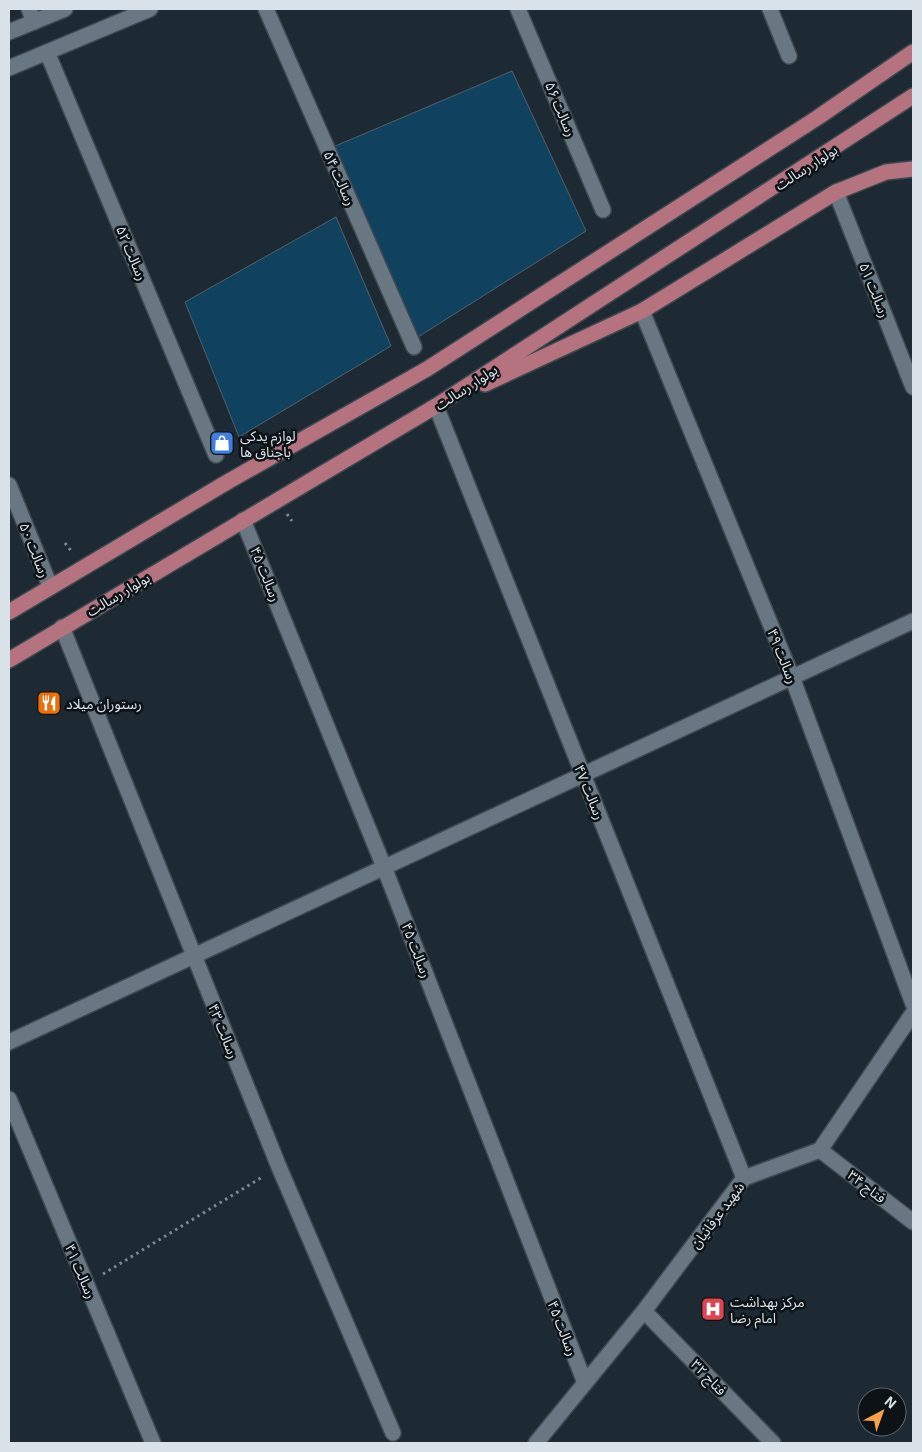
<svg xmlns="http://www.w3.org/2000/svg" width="922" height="1452" font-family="'Exo 2','Noto Sans Arabic',sans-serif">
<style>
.building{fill:#104260;stroke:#52606b}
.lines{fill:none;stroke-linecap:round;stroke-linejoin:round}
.minor-casing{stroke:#3e4850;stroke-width:18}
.tertiary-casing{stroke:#3e4850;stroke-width:18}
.primary-casing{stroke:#3e4850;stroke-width:18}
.path{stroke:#7d8890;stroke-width:3;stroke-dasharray:2.5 4;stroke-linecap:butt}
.minor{stroke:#687782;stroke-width:15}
.tertiary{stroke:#687782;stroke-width:15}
.primary{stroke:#b5737f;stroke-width:15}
.labels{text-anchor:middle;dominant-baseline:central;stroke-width:5;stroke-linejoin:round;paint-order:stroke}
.street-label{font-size:14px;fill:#d9e2e8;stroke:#0c1216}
.poi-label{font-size:14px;fill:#d9e2e8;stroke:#0c1216;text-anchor:start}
</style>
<rect width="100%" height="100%" fill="#1d2a33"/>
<g class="building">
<path d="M512 71 586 231 418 337 333 147Z"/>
<path d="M336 217 391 346 239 437 185 302Z"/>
</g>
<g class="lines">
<g class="minor-casing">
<g id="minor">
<path d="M29 9 34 22"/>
<path d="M266 9 414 347"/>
<path d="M518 9 603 210"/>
<path d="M770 9 789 56"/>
<path d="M47 52 216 455"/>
<path d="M836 192 913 387"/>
<path d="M642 311 792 677 913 1004"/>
<path d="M436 406 744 1178"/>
<path d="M9 485 50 586"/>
<path d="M243 520 384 867 585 1383"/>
<path d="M62 627 279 1167 393 1433"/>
<path d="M9 1042 913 621"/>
<path d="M9 1099 153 1443"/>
<path d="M820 1150 913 1222"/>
<path d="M644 1311 773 1443"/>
</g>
</g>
<g class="tertiary-casing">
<g id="tertiary">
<path d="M9 32 65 9"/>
<path d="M9 68 150 9"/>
<path d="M536 1443 644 1311 744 1178 820 1150 913 1013"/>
</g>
</g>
<g class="primary-casing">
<g id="primary">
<path d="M485 384 642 311 836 192 886 172 913 169"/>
<path d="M9 612 229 481 427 369 817 118 913 52"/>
<path d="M9 660 436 406 913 96"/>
</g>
</g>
<g class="path">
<path d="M287 514 292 521"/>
<path d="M65 543 72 552"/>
<path d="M103 1274 264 1176"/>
</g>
<use href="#minor" class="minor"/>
<use href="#tertiary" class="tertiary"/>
<use href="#primary" class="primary"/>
</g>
<defs>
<g id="shop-square" transform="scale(1.25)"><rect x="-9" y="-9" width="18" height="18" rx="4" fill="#3f7fe0" stroke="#0c1216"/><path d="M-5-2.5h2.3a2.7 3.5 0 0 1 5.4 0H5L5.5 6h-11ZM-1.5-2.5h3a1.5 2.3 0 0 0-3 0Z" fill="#fff"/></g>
<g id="restaurant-square" transform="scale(1.25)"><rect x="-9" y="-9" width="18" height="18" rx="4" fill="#e8710a" stroke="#0c1216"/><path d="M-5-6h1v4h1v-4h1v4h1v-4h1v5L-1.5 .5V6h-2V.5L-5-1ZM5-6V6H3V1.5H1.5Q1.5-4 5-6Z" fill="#fff"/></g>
<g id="hospital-square" transform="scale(1.25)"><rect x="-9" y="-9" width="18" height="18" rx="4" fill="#e0444e" stroke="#0c1216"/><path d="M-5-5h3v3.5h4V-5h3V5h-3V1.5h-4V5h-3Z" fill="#fff"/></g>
</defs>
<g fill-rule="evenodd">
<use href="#shop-square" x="222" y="443"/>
<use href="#restaurant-square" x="49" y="703"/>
<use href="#hospital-square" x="713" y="1309"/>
</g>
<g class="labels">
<g class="street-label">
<text transform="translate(561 109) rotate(67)">رسالت ۵۶</text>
<text transform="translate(806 167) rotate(-33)">بولوار رسالت</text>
<text transform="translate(340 178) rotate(66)">رسالت ۵۴</text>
<text transform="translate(132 253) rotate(67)">رسالت ۵۲</text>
<text transform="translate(875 290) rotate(68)">رسالت ۵۱</text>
<text transform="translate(466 387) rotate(-33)">بولوار رسالت</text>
<text transform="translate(35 550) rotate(68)">رسالت ۵۰</text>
<text transform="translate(266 574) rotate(68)">رسالت ۴۵</text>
<text transform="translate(118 594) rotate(-31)">بولوار رسالت</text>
<text transform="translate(783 656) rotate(68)">رسالت ۴۹</text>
<text transform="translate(590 792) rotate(68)">رسالت ۴۷</text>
<text transform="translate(417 950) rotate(69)">رسالت ۴۵</text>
<text transform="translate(224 1031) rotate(68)">رسالت ۴۳</text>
<text transform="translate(867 1186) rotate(38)">فتاح ۳۴</text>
<text transform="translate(717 1215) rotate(-53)">شهید عرفانیان</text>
<text transform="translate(81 1271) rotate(67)">رسالت ۴۱</text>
<text transform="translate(563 1328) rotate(69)">رسالت ۴۵</text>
<text transform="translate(709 1377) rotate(46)">فتاح ۳۲</text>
</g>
<g class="poi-label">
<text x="240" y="435">لوازم یدکی<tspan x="240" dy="16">باجناق ها</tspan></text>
<text x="66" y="703">رستوران میلاد</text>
<text x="730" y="1301">مرکز بهداشت<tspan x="730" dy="16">امام رضا</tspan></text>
</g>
</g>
<rect width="922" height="1452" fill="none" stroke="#d9e2e8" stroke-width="20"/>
<g transform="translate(882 1412) rotate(41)"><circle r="24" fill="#0c1216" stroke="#5e656a"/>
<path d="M0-4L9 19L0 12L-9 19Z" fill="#f7a149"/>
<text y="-8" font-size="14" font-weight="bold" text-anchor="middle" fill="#d9e2e8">N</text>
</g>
</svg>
